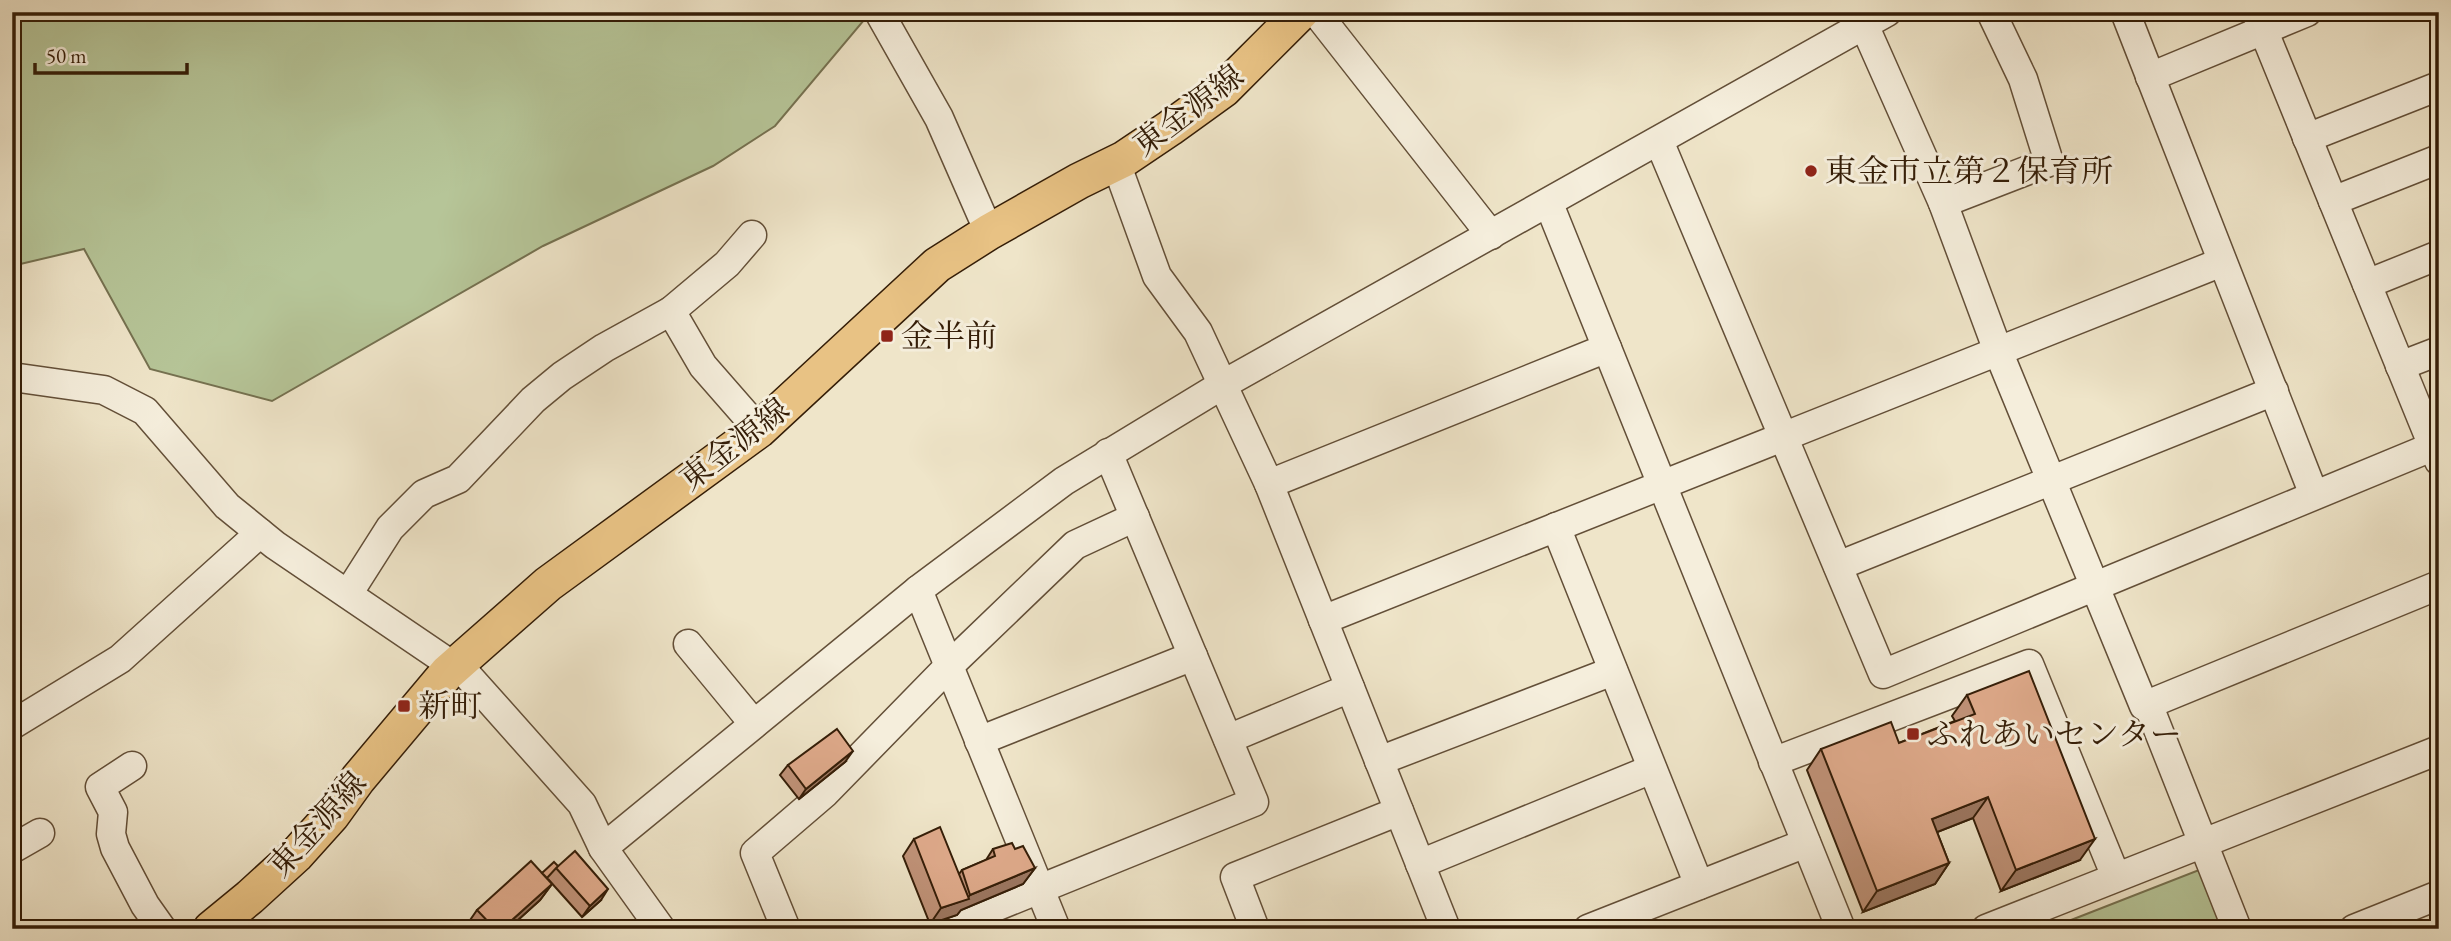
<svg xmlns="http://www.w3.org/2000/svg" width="2451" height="941" font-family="'EB Garamond','Noto Serif JP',serif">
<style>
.green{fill:#b6c598;stroke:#757150;stroke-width:2}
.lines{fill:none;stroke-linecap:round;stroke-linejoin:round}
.minor-casing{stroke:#634f38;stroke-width:31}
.major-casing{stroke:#341d07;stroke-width:38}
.minor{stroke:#f5eedc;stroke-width:28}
.major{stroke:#e8c284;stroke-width:35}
.wall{fill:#c09278;stroke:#341d07;stroke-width:2}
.shaded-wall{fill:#9c7761;stroke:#341d07;stroke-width:2}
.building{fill:#dfaa8b;stroke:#341d07;stroke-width:2}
.poi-dot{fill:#8f2418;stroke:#f5eedc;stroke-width:2.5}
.labels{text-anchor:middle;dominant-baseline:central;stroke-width:6;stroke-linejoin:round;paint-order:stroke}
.street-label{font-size:32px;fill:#341d07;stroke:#f5eedc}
.poi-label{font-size:32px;fill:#341d07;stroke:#f5eedc;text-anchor:start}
</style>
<rect width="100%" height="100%" fill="#efe5c9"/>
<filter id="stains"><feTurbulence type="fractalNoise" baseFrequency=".00286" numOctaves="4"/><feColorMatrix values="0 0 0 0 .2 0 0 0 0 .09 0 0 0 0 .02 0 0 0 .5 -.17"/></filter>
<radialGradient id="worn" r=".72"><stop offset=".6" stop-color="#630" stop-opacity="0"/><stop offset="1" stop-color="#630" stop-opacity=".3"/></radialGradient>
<g class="green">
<path d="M12 12H870V13L775 126 713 166 543 246 272 401 150 369 84 249 12 266Z"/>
<path d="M2199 870 2228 929H2048Z"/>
</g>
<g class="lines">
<g class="minor-casing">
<g id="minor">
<path d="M879 12 939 118 989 232"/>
<path d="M1316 12 1491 235"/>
<path d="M1856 12 1865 27 1943 203 1998 351 2144 706 2439 585"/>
<path d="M2125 12 2314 495"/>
<path d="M2256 12 2439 461"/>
<path d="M2150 77 2307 12"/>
<path d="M2307 138 2439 86"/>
<path d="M1659 141 1883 674 2439 444"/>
<path d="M1116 163 1157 276 1198 332 1269 484 1446 929"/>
<path d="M2333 201 2439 159"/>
<path d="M1943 203 2049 162 2023 79 1991 12"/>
<path d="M1549 204 1841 929"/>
<path d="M2367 284 2439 255"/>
<path d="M671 311 703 366 759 430"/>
<path d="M2400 366 2439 351"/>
<path d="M12 377 104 390 145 411 227 506 275 545 468 676 582 804 603 848 661 929"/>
<path d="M1269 484 1607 348"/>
<path d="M1556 527 1699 885"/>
<path d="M1838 566 2274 391"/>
<path d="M918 590 1056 929"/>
<path d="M348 594 390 528 424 494 458 479 533 400 562 376 604 348 671 311 727 264 752 235"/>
<path d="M1323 620 2222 262"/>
<path d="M688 644 754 724"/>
<path d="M2148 704 2237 929"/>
<path d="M12 725 120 659 260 533"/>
<path d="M1228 739 1350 688"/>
<path d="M979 741 1193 656"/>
<path d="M1379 761 1613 671"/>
<path d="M1773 762 2029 664 2116 877"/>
<path d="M132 766 100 787 113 812 111 834 115 848 145 905 162 929"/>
<path d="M603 848 918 590 1064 481 1222 385 1887 12"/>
<path d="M12 849 40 833"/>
<path d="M1420 864 1652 769"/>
<path d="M786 929 755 853 825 793 949 666 1075 545 1135 517"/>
<path d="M941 929 1254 802 1108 453"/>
<path d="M1255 929 1235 877 1399 811"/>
<path d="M1588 929 1806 843"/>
<path d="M1986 929 2439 750"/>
<path d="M2354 929 2439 895"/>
</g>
</g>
<g class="major-casing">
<path id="major" d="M211 929 250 897 296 855 332 815 358 779 447 673 548 584 759 430 937 265 989 232 1079 181 1124 159 1170 128 1224 89 1301 12"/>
</g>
<use href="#minor" class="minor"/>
<use href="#major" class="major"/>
</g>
<g class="wall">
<path d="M1967 695 2080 860 2001 891 1973 818 1937 832 1949 863 1935 884 1863 912 1807 770 1821 749 1899 743 1955 721 1952 716Z"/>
<path d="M845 762 799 799 780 775 788 765Z"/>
<path d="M914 839 959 874 962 870 986 860 993 849H1015L1035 868 1023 884 961 910 957 915 930 924 903 856Z"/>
<path d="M558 866 601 900 582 917 548 879 552 884 540 900 508 929H468L466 926 477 910 542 873Z"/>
</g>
<g class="shaded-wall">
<path d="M853 751 845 762 799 799 806 789Z"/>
<path d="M1988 797 1973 818 1917 840 1932 819Z"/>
<path d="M2095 839 2080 860 2001 891 2016 870Z"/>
<path d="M1949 863 1935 884 1863 912 1877 891Z"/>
<path d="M1035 868 1023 884 961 910 957 915 930 924 941 908 967 899 970 895Z"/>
<path d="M552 884 540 900 508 929H502Z"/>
<path d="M608 889 601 900 582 917 590 906Z"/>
</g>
<g class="building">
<path d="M12 274H16L17 300H12Z"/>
<path d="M2029 671 2095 839 2016 870 1988 797 1932 819 1949 863 1877 891 1821 749 1891 722 1899 743 1975 714 1967 695Z"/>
<path d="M837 729 853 751 806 789 788 765Z"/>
<path d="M940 827 969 899 941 908 914 839Z"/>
<path d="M1012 843 1015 849 1023 846 1035 868 970 895 962 870 995 856 993 849Z"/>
<path d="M575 851 608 889 590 906 556 868Z"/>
<path d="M531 861 552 884 502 929H495L477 910Z"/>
<path d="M554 862 558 866 547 878 542 873Z"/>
<path d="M380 923 384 929H371Z"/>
</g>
<g class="poi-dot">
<circle cx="1811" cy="171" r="7"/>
<rect x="880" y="329" width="14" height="14" rx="3.5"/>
<rect x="397" y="699" width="14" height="14" rx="3.5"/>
<rect x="1906" y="727" width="14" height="14" rx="3.5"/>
</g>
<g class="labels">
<g class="street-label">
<text transform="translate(1188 110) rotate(-37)">東金源線</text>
<text transform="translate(734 444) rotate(-38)">東金源線</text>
<text transform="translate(317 824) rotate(-48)">東金源線</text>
</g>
<g class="poi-label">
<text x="1825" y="171">東金市立第２保育所</text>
<text x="901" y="336">金半前</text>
<text x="418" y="706">新町</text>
<text x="1927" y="734">ふれあいセンター</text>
</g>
</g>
<rect width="2451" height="941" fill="none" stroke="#efe5c9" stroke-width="42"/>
<rect x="14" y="14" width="2423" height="913" fill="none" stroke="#341d07" stroke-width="3.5"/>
<rect x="21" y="21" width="2409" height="899" fill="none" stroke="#341d07" stroke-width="2"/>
<path d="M35 63v10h152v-10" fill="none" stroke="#341d07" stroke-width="3.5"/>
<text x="46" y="63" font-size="21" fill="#341d07" stroke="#f5eedc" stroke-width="5" paint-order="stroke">50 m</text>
<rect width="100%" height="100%" filter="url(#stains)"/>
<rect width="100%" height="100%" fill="url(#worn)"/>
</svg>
